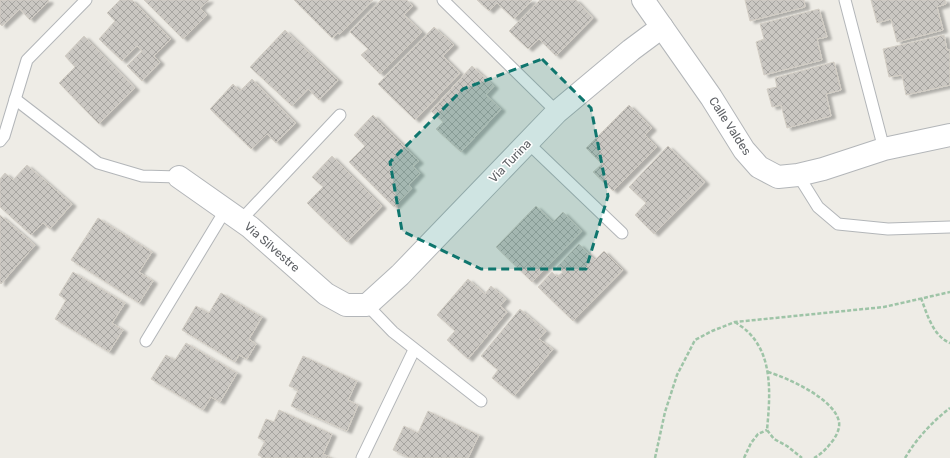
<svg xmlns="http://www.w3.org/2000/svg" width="950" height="458" font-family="Rubik,sans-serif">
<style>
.building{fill:url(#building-cross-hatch);stroke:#d3cec5;filter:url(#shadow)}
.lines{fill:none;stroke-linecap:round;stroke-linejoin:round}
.service-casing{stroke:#b3b6b9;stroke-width:13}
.minor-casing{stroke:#b3b6b9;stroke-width:24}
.tertiary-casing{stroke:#b3b6b9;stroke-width:24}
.path{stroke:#9ec4a7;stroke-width:2.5;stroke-dasharray:4 2;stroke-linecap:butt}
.service{stroke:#fff;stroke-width:11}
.minor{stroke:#fff;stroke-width:22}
.tertiary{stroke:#fff;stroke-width:22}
.marked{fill:#0f766e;fill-opacity:0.2;stroke:#0f766e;stroke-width:3;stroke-dasharray:8 5;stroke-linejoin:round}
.labels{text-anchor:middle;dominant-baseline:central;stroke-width:3;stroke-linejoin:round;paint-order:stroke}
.street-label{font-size:12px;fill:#5e6165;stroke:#fff}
</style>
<defs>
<pattern id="building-cross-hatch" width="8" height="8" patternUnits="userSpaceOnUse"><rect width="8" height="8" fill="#cac7c2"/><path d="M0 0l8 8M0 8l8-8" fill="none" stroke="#a7a5a1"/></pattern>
<filter id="shadow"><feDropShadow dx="4.5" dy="2.5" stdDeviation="1" flood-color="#0004"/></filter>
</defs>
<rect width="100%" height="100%" fill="#eeece6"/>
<g class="building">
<path d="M0 0H48L49 1 30 20 20 9 2 26 0 24Z"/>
<path d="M120 0H132L171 39 154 56 160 62 142 81 127 66 142 51 137 46 122 61 99 39 115 21 107 13Z"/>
<path d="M144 0H209L200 8 207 15 183 39Z"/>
<path d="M294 0H373L340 34 338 33 332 38Z"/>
<path d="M381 0H407L413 6 404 15 422 32 380 74 361 55 368 49 350 32Z"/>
<path d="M477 0H532L514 19 497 3 489 11Z"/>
<path d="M540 0H576L593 18 556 56 539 39 528 49 509 31Z"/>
<path d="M745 0H804L805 7 750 21Z"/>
<path d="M871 0H945L946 4 937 7 943 30 897 42 891 19 877 23Z"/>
<path d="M819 9 827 37 817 39 822 60 764 75 756 42 764 39 760 24Z"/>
<path d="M434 27 454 45 443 56 460 73 415 120 378 84Z"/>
<path d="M285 30 338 80 319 100 308 89 292 106 250 67Z"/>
<path d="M944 35 947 50H950V85L906 95 902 75 889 77 883 49Z"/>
<path d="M84 36 135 88 99 124 59 83 75 67 65 56Z"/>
<path d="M834 62 841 90 826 94 831 116 787 128 781 105 772 107 767 89 777 87 775 78Z"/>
<path d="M472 66 494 86 486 95 501 109 461 152 436 129 443 122 431 111Z"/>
<path d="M252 79 296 123 276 143 267 134 251 149 210 109 233 84 240 91Z"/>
<path d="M629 105 652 128 645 135 657 147 613 191 593 172 602 164 586 148Z"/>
<path d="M373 115 419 161 413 166 420 173 409 185 412 188 394 207 349 162 365 146 354 135Z"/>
<path d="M668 146 705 182 654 234 635 215 646 203 629 187Z"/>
<path d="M332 156 382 206 347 242 307 203 323 187 312 177Z"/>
<path d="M27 165 72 204 50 229 43 223 31 235 0 207V179L5 173 13 180Z"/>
<path d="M536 206 553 222 563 212 582 231 532 282 496 247Z"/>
<path d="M0 215 35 245 1 284 0 283Z"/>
<path d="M98 218 152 252 139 272 153 281 139 303 71 260Z"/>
<path d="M579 244 595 260 604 251 623 270 573 321 538 287 552 272 557 277 563 272 557 267Z"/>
<path d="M73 272 125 303 112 323 123 330 109 352 55 319 66 300 59 295Z"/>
<path d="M468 279 485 294 491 286 506 299 500 306 507 312 468 359 447 340 455 331 437 315Z"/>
<path d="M221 293 262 317 249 339 256 344 247 359 239 355 235 362 182 330 196 306 209 313Z"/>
<path d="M520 309 546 331 539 339 553 349 514 396 492 378 498 370 481 356Z"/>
<path d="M186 343 237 373 220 402 211 397 203 410 151 379 166 355 175 360Z"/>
<path d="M303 356 357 381 348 400 358 405 347 431 291 406 298 390 289 386Z"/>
<path d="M279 410 332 434 323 454 332 458H261L262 457 258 455 265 441 258 438 266 419 274 422Z"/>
<path d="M428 411 479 435 468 458H410L393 450 404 426 418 433Z"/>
</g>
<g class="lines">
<g class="service-casing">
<g id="service">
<path d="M443 0 557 112"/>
<path d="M845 0 884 149"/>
<path d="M15 99 98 163 142 176 179 177"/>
<path d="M0 141 4 136 27 60 86 0"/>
<path d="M528 143 622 233"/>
<path d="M798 175 818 207 838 224 888 229 950 227"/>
<path d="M241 220 340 115"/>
<path d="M367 305 393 332 481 401"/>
<path d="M146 341 226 209"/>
<path d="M362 458 414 350"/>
</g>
</g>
<g class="minor-casing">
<path id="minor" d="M179 177 250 227 326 294 346 305H367L400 275 557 112 631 50 662 27"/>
</g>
<g class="tertiary-casing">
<path id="tertiary" d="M643 0 711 97 744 150 759 167 778 177 798 175 823 169 884 149 950 135"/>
</g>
<g class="path">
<path d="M921 298C927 314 933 336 950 343"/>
<path d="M735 322C739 325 744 328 747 331 774 356 770 397 767 430L774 439 787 446 802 458"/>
<path d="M768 372C788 378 835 399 839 422 840 428 837 434 834 439 828 447 823 453 814 458"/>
<path d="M655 458 665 412 677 375 695 340 712 331 735 322 884 307 950 292"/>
<path d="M744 458 751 443 758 434 767 430"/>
<path d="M905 458C917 438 932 422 950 408"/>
</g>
<use href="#service" class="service"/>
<use href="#minor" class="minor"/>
<use href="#tertiary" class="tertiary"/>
</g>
<path class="marked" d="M542 59 591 108 608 196 586 269H481L402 231 390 162 463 89Z"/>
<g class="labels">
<g class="street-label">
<text transform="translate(730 126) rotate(57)">Calle Valdes</text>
<text transform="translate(510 161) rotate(-46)">Via Turina</text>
<text transform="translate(272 247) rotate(41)">Via Silvestre</text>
</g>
</g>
</svg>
